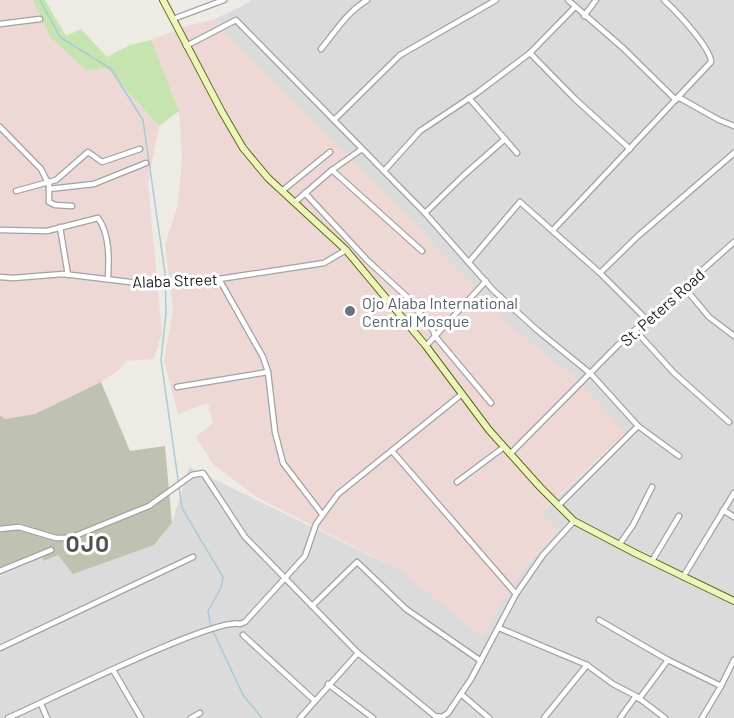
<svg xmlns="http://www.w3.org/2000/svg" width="734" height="718" font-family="Barlow,sans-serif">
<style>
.residential{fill:#dcdbdb}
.commercial{fill:#edd8d5}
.construction{fill:#c0c2b1}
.grass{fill:#c5e4af}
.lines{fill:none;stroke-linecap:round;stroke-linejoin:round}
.stream{stroke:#a9cad8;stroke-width:1.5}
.minor-casing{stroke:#a2a2a2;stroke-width:7}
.secondary-casing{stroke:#5b6b0e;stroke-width:8}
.minor{stroke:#fff;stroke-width:4.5}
.secondary{stroke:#edf4bd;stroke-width:6}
.worship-dot{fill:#6b7280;stroke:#fff;stroke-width:2}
.labels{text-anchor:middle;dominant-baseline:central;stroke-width:6;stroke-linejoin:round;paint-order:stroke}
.street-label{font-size:16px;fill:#1e1e1e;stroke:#fff}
.worship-label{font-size:16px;fill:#5b616d;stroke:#fff;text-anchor:start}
.district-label{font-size:22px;font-weight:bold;letter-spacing:1.5px;fill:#515151;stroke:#fff}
</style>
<rect width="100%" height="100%" fill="#eeebe5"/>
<path class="residential" d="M251 0H734V718H0V576L42 557 45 561 58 555 154 545 172 523 189 467 402 571 482 636 521 572 558 530 540 514 626 434 574 377 518 333 436 248 415 222 224 31 215 19 242 6Z"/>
<g class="commercial">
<path d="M0 0H33L51 38 86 70 107 68 159 126 148 184 162 333 154 359 126 361 120 369 101 382 35 414 5 419 0 415Z"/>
<path d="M215 19 224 31 415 222 436 248 518 333 574 377 626 433 540 513 558 529 521 572 482 636 402 571 258 498 213 464 196 437 213 423 208 403 178 414 164 361 173 309 165 244 178 205 182 159 179 112 151 40 187 26Z"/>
</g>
<path class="construction" d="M101 382 130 451 165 446 172 523 154 545 73 574 58 555 44 561 42 557 0 575V415L5 419 35 414Z"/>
<path class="grass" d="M33 0H45L66 36 81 29 107 57 130 45 151 40 179 111 159 126 107 68 86 70 51 38Z"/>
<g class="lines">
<g class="stream">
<path d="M40 0 60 37 111 69 143 120 165 273 166 313 161 360 182 508 223 577 221 588 208 611 211 627"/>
<path d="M213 631 243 695 262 718"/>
</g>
<g class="minor-casing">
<g id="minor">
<path d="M568 0 623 48 676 100"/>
<path d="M584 16 596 0"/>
<path d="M173 19 224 0"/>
<path d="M0 24 40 19"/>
<path d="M186 46 236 20 425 213 493 290 537 330 591 374 638 426 679 456"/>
<path d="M321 49C336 31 346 13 367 0"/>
<path d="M530 53 575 99 630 149"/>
<path d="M678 97 719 120 734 126"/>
<path d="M469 98 517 153"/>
<path d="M334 120 400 55 496 0"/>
<path d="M0 127 41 169 49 185V202L55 205 72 206"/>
<path d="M332 170 422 251"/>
<path d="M384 171 420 131 477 93 530 53 575 7"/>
<path d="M49 189 94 184 146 163"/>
<path d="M16 191 56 180 88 152 102 162 140 149"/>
<path d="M282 191 330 152"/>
<path d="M305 193 367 260 407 297 433 330 435 336 491 403"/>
<path d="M295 202 332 170 362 149"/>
<path d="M425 213 464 175 505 139"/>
<path d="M60 227 68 275"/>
<path d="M0 230 47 231 98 218C110 234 109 260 108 279"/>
<path d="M553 230 711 62C711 48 676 11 664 0"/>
<path d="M469 262 520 202 600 273 647 320"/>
<path d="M600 273 638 236 734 153"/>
<path d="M0 277 13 278 63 274 130 282 163 283 219 279 324 263 346 250"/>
<path d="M219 279 263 357 268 372 275 432 283 463 322 514"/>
<path d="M684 287 709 317 734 336"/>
<path d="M635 330 674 373 729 422"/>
<path d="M426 346 486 281"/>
<path d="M177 387 268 372"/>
<path d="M392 451 516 594"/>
<path d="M510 454 618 345 734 242"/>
<path d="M457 482 504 447"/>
<path d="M558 506 638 426"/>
<path d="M723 510 734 517"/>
<path d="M0 529 19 527 56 538H70L149 506 192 475 203 473 245 537 358 653 435 716 442 717 448 713 471 679 516 594 543 555 574 521"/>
<path d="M619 545 633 525 652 487"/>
<path d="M652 561 679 516"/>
<path d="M0 571 51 550"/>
<path d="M683 577 734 493"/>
<path d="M312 606 357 562 406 609 481 661"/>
<path d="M599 620 668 660 721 686"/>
<path d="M499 628 587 665 613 684 636 696 665 718"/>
<path d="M243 635 315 701"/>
<path d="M0 648 193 557"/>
<path d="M113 670 141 718"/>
<path d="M328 684 373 718"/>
<path d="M461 694 489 718"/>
<path d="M639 699 668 660"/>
<path d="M41 704 47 718"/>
<path d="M8 718C43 703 216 616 240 624L245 622 305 556 316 524 338 494 462 394"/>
<path d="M191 718 200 713"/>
<path d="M300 718 358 653"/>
<path d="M544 718 587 665"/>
<path d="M620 718 636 696"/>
<path d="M702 718 721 686 734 660"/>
</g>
</g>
<g class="secondary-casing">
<path id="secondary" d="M163 0 222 112 243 148 268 178 346 250 426 346 489 430 540 487 574 521 635 553 734 601"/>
</g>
<use href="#minor" class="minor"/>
<use href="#secondary" class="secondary"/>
</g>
<circle class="worship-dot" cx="350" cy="311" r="6"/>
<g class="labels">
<g class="street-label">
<text transform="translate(175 280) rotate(-2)">Alaba Street</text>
<text transform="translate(662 307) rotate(-42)">St. Peters Road</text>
</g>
<g class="worship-label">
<text x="362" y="302">Ojo Alaba International<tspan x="362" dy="18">Central Mosque</tspan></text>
</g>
<g class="district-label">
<text x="88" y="543">OJO</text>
</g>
</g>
</svg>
